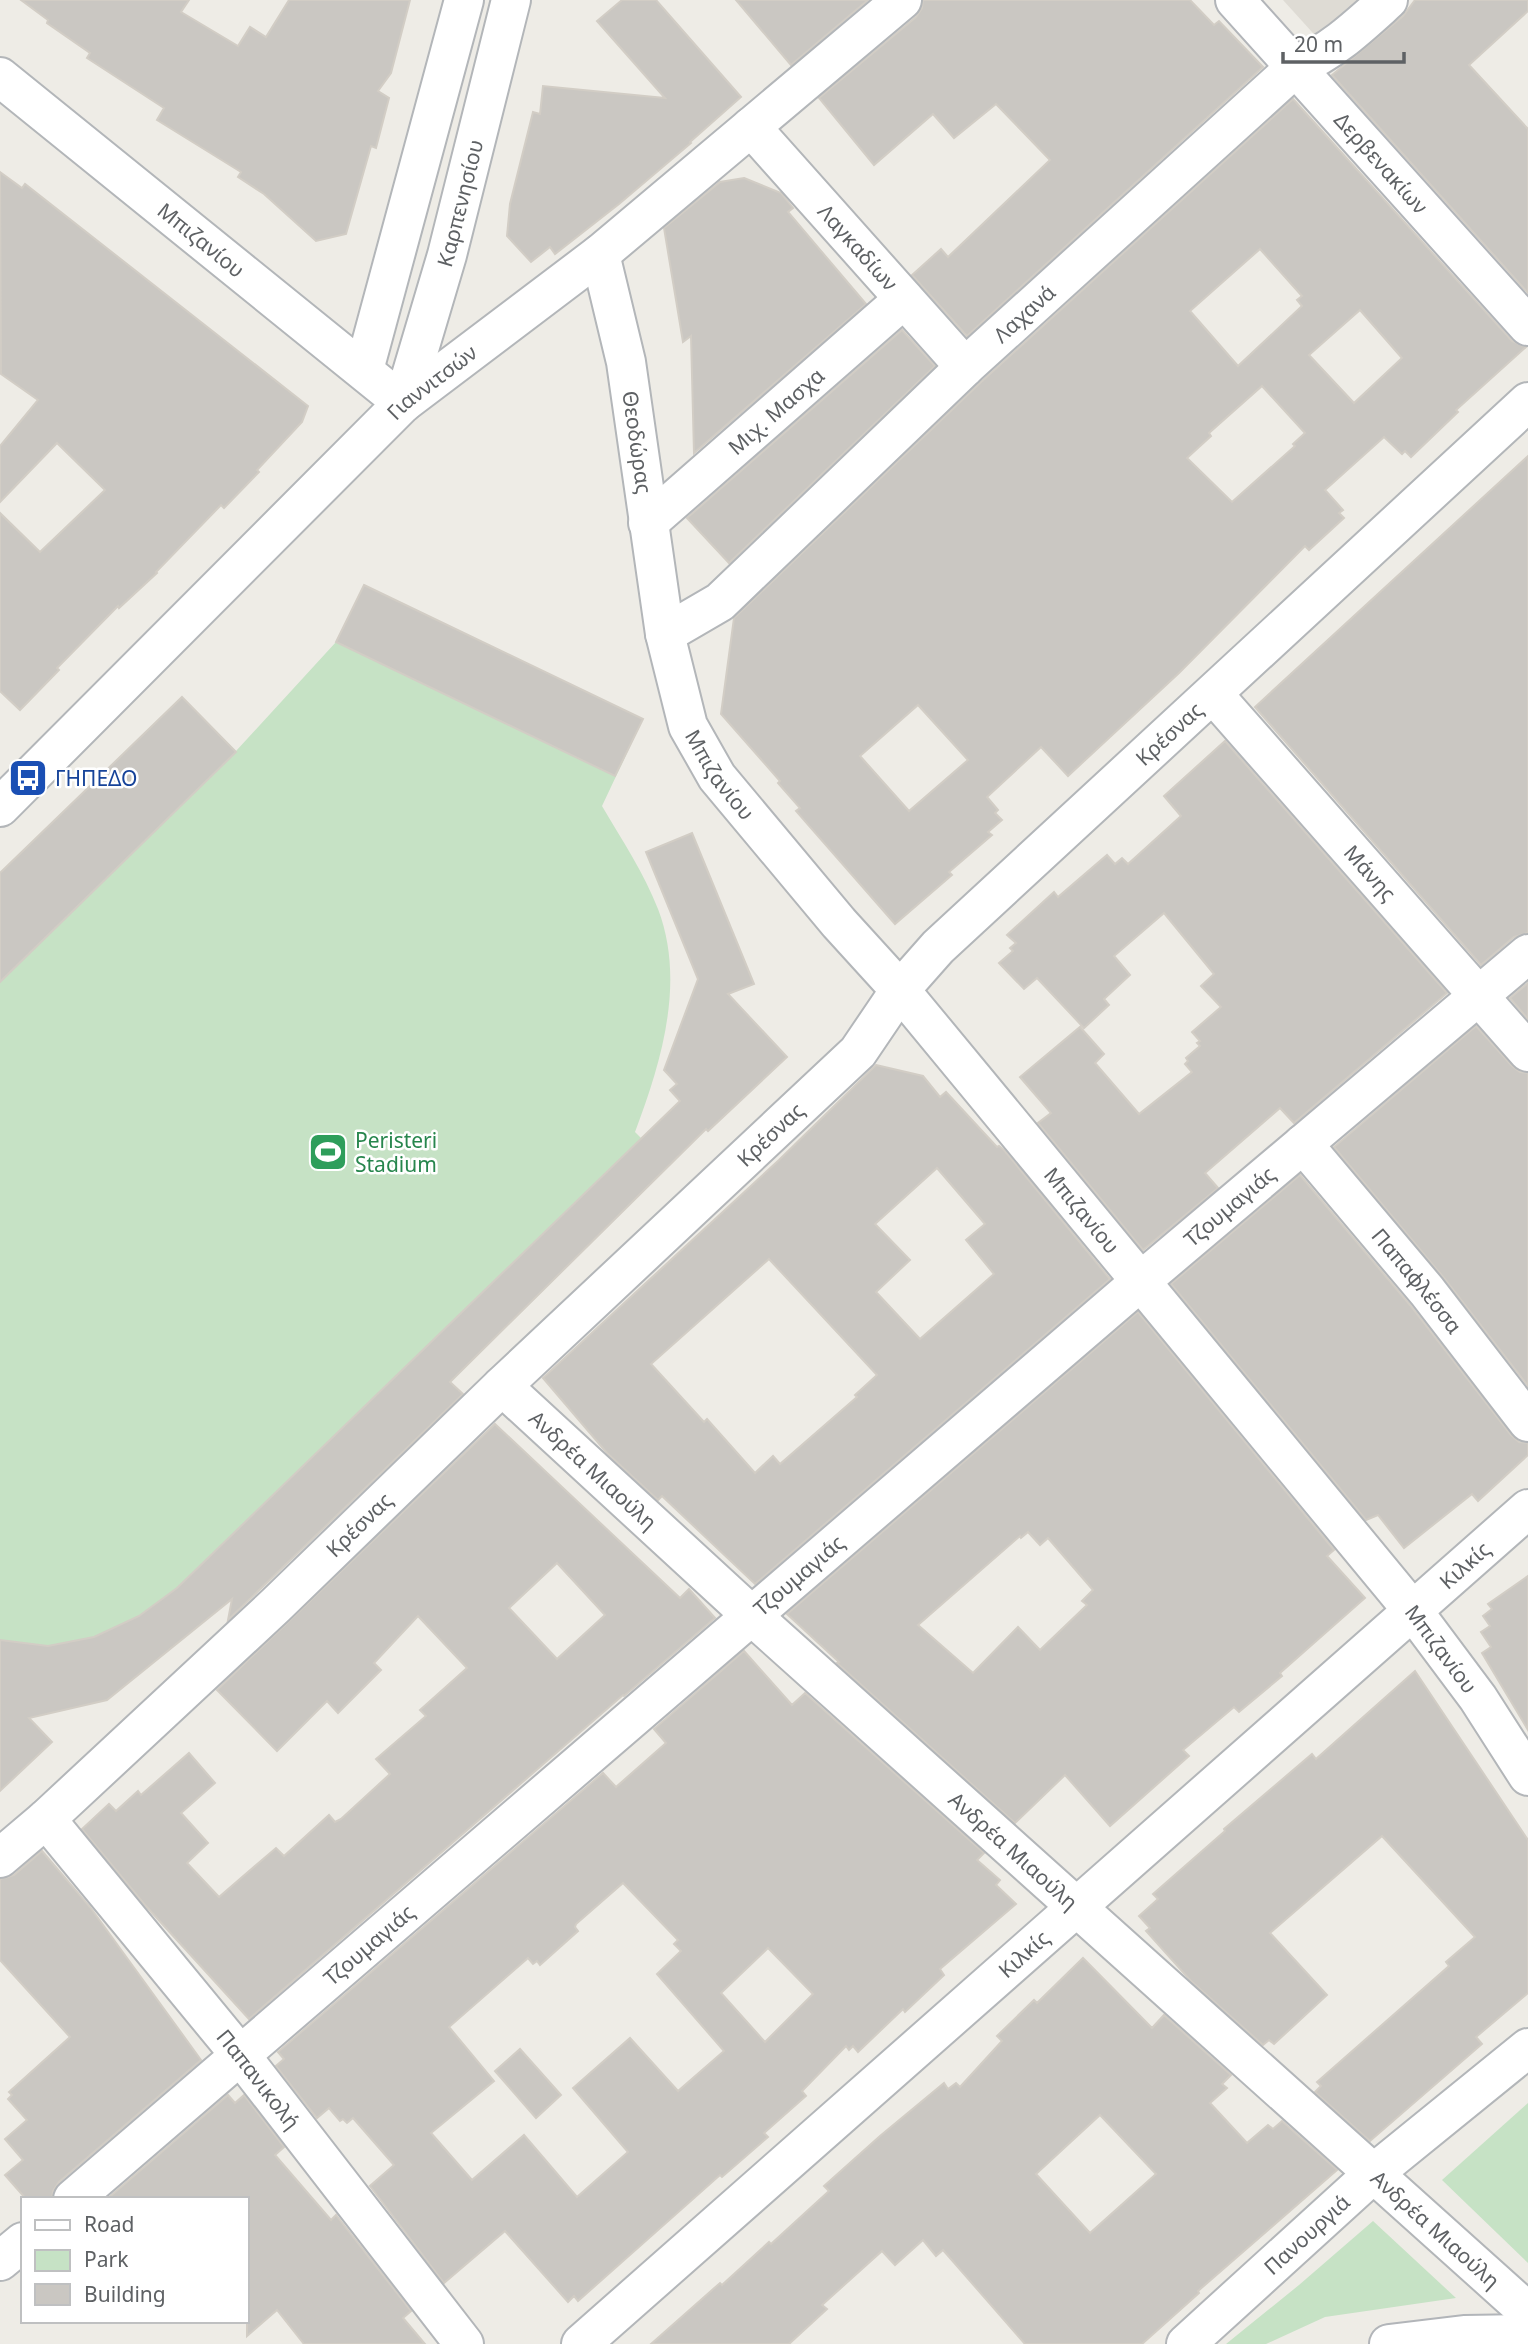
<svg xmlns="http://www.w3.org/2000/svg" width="1528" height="2344" font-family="'Noto Sans',sans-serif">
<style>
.education{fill:#dedbd4}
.green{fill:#c6e2c5}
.building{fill:#cac7c2;stroke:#d2cdc5;stroke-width:2;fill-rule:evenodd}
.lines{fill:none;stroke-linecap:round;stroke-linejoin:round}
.street-casing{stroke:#b3b6b9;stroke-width:42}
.secondary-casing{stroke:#b2b5b9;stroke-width:42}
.street{stroke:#fff;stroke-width:38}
.secondary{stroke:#fff;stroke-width:38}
.labels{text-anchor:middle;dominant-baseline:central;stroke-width:5;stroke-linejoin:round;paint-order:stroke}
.street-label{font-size:21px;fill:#5e6164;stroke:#fff}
.transit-label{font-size:21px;fill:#164399;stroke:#fff;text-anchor:start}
.leisure-label{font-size:21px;fill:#27864d;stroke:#fff;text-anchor:start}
</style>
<rect width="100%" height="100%" fill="#eeece6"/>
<path class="education" d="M1283 0H1366L1322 43Z"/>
<g class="green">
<path d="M364 585 643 719 602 806C622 840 644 873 658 909 686 982 661 1063 635 1132L669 1166 280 1551 0 1704V873L182 697 236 751 336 642Z"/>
<path d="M1528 2103V2263L1442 2180Z"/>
<path d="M1373 2221 1456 2298 1325 2317 1266 2344H1226L1299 2285Z"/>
</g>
<g class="building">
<path d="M21 0H189L181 12 238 46 250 27 266 37 289 0H410L391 73 378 91 389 98 376 148 371 146 346 234 316 241 264 194 238 177 241 172 157 120 164 108 87 58 90 53 47 23 48 20Z"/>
<path d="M622 0H656L741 97 690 142 691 143 619 204 555 254 550 247 531 262 507 236 510 204 533 112 540 114 543 86 665 98 597 21Z"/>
<path d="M736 0H868L791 65Z"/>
<path d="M923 0H1190L1214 25 1219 21 1263 67 967 336 912 275 941 249 948 257 1050 160 996 104 954 138 933 114 874 165 819 98 916 17 922 8Z"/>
<path d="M1415 0H1528V11L1469 65 1528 129V293L1332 75 1403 16Z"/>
<path d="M1293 99 1512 341 1526 347 1456 410 1458 412 1411 457 1405 451 1402 454 1384 437 1325 490 1343 510 1339 513 1344 518 1309 550 1305 546 1179 673 1068 776 1041 747 987 797 998 810 995 813 1002 820 988 832 992 835 949 872 952 875 895 924 796 811 800 808 778 783 780 781 721 714 734 618 980 383ZM1260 249 1302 296 1297 300 1302 306 1238 366 1190 311ZM1360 310 1402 358 1354 403 1309 355ZM1262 386 1305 433 1293 444 1295 446 1232 502 1187 458 1211 436 1209 433ZM918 705 968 760 909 811 860 756Z"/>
<path d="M0 172 22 188 25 184 308 406 302 422 257 470 259 472 224 508 221 505 156 572 157 573 119 608 118 606 57 668 59 670 20 710 0 691V513L40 552 105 490 57 443 0 502V446L38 400 1 374Z"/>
<path d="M744 178 781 193 793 208 788 212 866 304 694 453 691 336 683 342 664 228 720 182Z"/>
<path d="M902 330 935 366 729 563 687 518Z"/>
<path d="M1528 456V933L1514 937 1481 965 1255 707Z"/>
<path d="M364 585 643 719 615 776 336 642Z"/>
<path d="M182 697 236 752 0 982V873Z"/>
<path d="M1225 741 1447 993 1294 1123 1280 1108 1205 1173 1218 1188 1143 1250 1038 1123 1051 1113 1020 1077 1080 1027 1104 1054 1095 1063 1139 1114 1192 1072 1185 1064 1188 1061 1186 1058 1200 1046 1197 1043 1200 1041 1192 1032 1221 1007 1201 986 1214 974 1164 913 1114 956 1130 975 1104 999 1109 1005 1084 1028 1037 978 1024 989 999 963 1013 951 1010 948 1016 943 1007 935 1054 892 1058 897 1107 855 1115 864 1122 858 1128 864 1181 816 1164 796Z"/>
<path d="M692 833 754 984 728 994 787 1057 708 1131 706 1129 450 1382 463 1394 228 1620 232 1599 107 1700 29 1718 52 1742 0 1791V1640L48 1646 94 1637 139 1616 177 1588 680 1101 670 1090 677 1084 664 1070 698 979 646 852Z"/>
<path d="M1528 983V1019L1510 998Z"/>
<path d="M1476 1026 1512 1066 1520 1072 1528 1073V1386L1444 1278 1334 1147Z"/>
<path d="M876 1065 923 1076 940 1097 946 1092 997 1147 999 1146 1004 1150 1110 1279 755 1584 662 1496 658 1500 607 1453 543 1378 779 1160ZM937 1168 985 1224 966 1240 994 1274 920 1339 876 1292 910 1260 875 1224ZM769 1259 877 1375 855 1395 857 1397 780 1464 773 1456 755 1473 707 1419 704 1422 651 1364Z"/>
<path d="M1300 1175 1410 1305 1511 1435 1519 1442 1528 1443V1455L1478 1501 1472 1494 1404 1548 1378 1515 1366 1520 1171 1284Z"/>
<path d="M1138 1312 1334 1550 1327 1556 1365 1598 1280 1673 1282 1676 1239 1712 1234 1707 1183 1750 1189 1756 1110 1826 1065 1775 1015 1823 837 1663 839 1662 787 1614ZM1028 1532 1040 1545 1048 1538 1093 1590 1082 1601 1087 1605 1040 1650 1018 1627 973 1673 918 1625 1020 1536 1021 1538Z"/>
<path d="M495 1424 680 1598 689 1589 715 1618 624 1696 623 1695 249 2019 145 1905 82 1829 109 1804 116 1811 138 1791 141 1795 189 1753 215 1783 181 1813 208 1843 187 1863 219 1897 276 1848 284 1856 329 1815 335 1822 341 1819 390 1774 376 1759 426 1716 420 1710 467 1668 418 1616 374 1663 381 1670 338 1713 327 1701 277 1751 217 1690ZM557 1563 605 1615 557 1659 509 1608Z"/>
<path d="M1528 1576V1730L1482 1653 1491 1647 1481 1632 1490 1626 1483 1616 1492 1609 1488 1604Z"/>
<path d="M744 1651 792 1705 805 1693 984 1853 977 1860 1000 1880 996 1885 1016 1904 940 1969 944 1975 905 2012 903 2009 858 2052 853 2046 849 2050 846 2046 802 2091 806 2096 764 2133 768 2137 722 2177 720 2175 578 2301 574 2296 568 2302 505 2231 444 2283 370 2186 394 2165 353 2118 347 2123 343 2119 340 2121 329 2108 317 2118 276 2066 284 2059 278 2052 603 1773 616 1787 666 1743 654 1729ZM623 1883 678 1940 674 1944 681 1951 657 1974 724 2051 678 2091 630 2038 573 2088 628 2152 577 2197 524 2135 472 2180 431 2133 494 2081 449 2027 528 1958 533 1964 537 1961 540 1965 578 1931 575 1927 576 1924ZM768 1948 813 1994 765 2042 721 1993Z"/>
<path d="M1415 1671 1528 1840V1993L1476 2037 1482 2044 1370 2141 1315 2092 1321 2086 1317 2082 1449 1966 1446 1962 1475 1937 1382 1836 1270 1933 1327 1995 1274 2044 1269 2040 1263 2045 1191 1981 1146 1931 1150 1928 1139 1916 1158 1899 1153 1894 1225 1831 1224 1829 1312 1754 1316 1759Z"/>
<path d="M42 1851 90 1907 201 2060 59 2182 53 2191 52 2199H26L5 2175 23 2160 5 2139 27 2120 8 2099 12 2095 9 2092 70 2037 0 1960V1879L14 1875Z"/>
<path d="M1083 1958 1152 2028 1164 2015 1231 2075 1222 2084 1227 2088 1210 2103 1247 2143 1268 2125 1273 2129 1282 2121 1337 2170 1198 2291 1199 2293 1142 2344H1025L943 2250 936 2256 923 2240 895 2265 882 2251 822 2305 827 2309 789 2344H651L720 2283 722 2285 769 2242 771 2244 829 2191 824 2186 880 2136 944 2083 948 2089 956 2083 960 2087 1002 2041 997 2036 1034 2000 1037 2003ZM1100 2115 1156 2174 1090 2233 1036 2174Z"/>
<path d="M520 2049 561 2095 536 2118 495 2071Z"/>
<path d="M228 2095 235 2103 244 2095 284 2147 275 2155 331 2220 336 2215 411 2311 403 2318 425 2344H304L277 2310 247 2336V2199H107Z"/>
</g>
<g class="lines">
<g class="street-casing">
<g id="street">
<path id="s1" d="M0 77 403 403"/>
<path id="s2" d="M751 127 965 367"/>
<path id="s3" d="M600 254 626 362 665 634 688 726 717 777 839 923 900 990 1413 1611 1478 1698 1528 1776"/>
<path d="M364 370 464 0"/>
<path id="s4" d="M403 403 447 255 511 0"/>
<path id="s5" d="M648 523 904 299"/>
<path id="s6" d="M665 634 720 602 965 367 1296 67C1332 52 1358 27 1388 0"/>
<path id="s7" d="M1213 694 1528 1052"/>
<path id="s8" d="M0 807 403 403 600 254 902 0"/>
<path id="s9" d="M1303 1144 1427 1291 1528 1422"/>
<path id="s10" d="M502 1386 751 1615 1528 2312"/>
<path id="s11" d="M46 1819 241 2056 464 2344"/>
<path id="s12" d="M0 1858 46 1819 276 1605 502 1386 858 1052 900 990 938 947 1528 402"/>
<path id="s13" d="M73 2199 1141 1281 1528 954"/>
<path d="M0 2261 23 2242"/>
<path id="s14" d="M581 2344 1528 1509"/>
<path id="s15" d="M1186 2344 1374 2173 1528 2048"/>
</g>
</g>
<g class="secondary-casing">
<g id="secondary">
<path id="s16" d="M1235 0 1528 326"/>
<path d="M1389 2344 1464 2335 1528 2334"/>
</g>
</g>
<use href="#street" class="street"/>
<use href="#secondary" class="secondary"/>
</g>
<defs>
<g id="bus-square" transform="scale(2.0125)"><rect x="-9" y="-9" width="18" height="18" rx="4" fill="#1a4fb4" stroke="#fff"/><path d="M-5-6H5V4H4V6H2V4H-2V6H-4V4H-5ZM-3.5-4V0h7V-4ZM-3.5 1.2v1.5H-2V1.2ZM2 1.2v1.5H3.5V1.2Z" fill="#fff"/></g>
<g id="stadium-square" transform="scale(2.0125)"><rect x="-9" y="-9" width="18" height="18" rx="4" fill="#2e9e5b" stroke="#fff"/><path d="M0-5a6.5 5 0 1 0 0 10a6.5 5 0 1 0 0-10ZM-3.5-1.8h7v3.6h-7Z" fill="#fff"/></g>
</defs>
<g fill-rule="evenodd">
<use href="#bus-square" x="28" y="778"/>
<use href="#stadium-square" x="328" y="1152"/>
</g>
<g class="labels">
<g class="street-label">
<text stroke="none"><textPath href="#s16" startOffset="219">Δερβενακίων</textPath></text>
<text stroke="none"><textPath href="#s4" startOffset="208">Καρπενησίου</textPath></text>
<text stroke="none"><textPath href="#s1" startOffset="259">Μπιζανίου</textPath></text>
<text stroke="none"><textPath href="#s2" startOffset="161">Λαγκαδίων</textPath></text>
<text stroke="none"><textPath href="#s6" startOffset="483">Λαχανά</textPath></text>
<text stroke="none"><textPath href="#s8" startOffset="606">Γιαννιτσών</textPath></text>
<text stroke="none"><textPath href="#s5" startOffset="170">Μιχ. Μασχα</textPath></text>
<text stroke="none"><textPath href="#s3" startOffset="192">Θεοδώρας</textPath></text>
<text stroke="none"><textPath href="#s12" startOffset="1624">Κρέσνας</textPath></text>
<text stroke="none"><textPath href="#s3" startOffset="539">Μπιζανίου</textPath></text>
<text stroke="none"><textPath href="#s7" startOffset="238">Μάνης</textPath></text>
<text stroke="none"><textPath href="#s12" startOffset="1057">Κρέσνας</textPath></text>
<text stroke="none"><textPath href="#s13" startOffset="1524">Τζουμαγιάς</textPath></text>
<text stroke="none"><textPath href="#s3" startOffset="1106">Μπιζανίου</textPath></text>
<text stroke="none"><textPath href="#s9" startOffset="178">Παπαφλέσσα</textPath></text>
<text stroke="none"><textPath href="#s10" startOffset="124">Ανδρέα Μιαούλη</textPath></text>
<text stroke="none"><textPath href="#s12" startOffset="490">Κρέσνας</textPath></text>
<text stroke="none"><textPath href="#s14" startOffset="1178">Κιλκίς</textPath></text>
<text stroke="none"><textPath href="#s13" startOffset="957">Τζουμαγιάς</textPath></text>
<text stroke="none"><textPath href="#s3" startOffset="1673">Μπιζανίου</textPath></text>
<text stroke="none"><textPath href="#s10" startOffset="691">Ανδρέα Μιαούλη</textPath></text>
<text stroke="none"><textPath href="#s13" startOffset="390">Τζουμαγιάς</textPath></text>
<text stroke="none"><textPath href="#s14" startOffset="590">Κιλκίς</textPath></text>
<text stroke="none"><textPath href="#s11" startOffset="336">Παπανικολή</textPath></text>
<text stroke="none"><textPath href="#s10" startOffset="1258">Ανδρέα Μιαούλη</textPath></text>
<text stroke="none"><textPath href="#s15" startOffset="163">Πανουργιά</textPath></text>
</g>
<g class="transit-label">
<text x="55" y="778">ΓΗΠΕΔΟ</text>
</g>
<g class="leisure-label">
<text x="355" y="1140">Peristeri<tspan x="355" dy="24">Stadium</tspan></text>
</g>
</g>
<rect x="21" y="2197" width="228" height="126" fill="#ffffff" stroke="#bfc0c1" stroke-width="2"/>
<rect x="35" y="2220" width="35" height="10" fill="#ffffff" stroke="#bfc0c1" stroke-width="2"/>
<text x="84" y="2232" font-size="21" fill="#5e6164">Road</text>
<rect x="35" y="2250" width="35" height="21" fill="#c6e2c5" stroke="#bfc0c1" stroke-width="2"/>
<text x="84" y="2267" font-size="21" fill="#5e6164">Park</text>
<rect x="35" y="2284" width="35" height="21" fill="#cac7c2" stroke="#bfc0c1" stroke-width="2"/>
<text x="84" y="2302" font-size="21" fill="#5e6164">Building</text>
<path d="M1283 52v10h121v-10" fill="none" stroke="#5e6164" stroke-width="3.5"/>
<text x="1294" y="52" font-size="21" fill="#5e6164" stroke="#ffffff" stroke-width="5" paint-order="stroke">20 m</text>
</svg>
